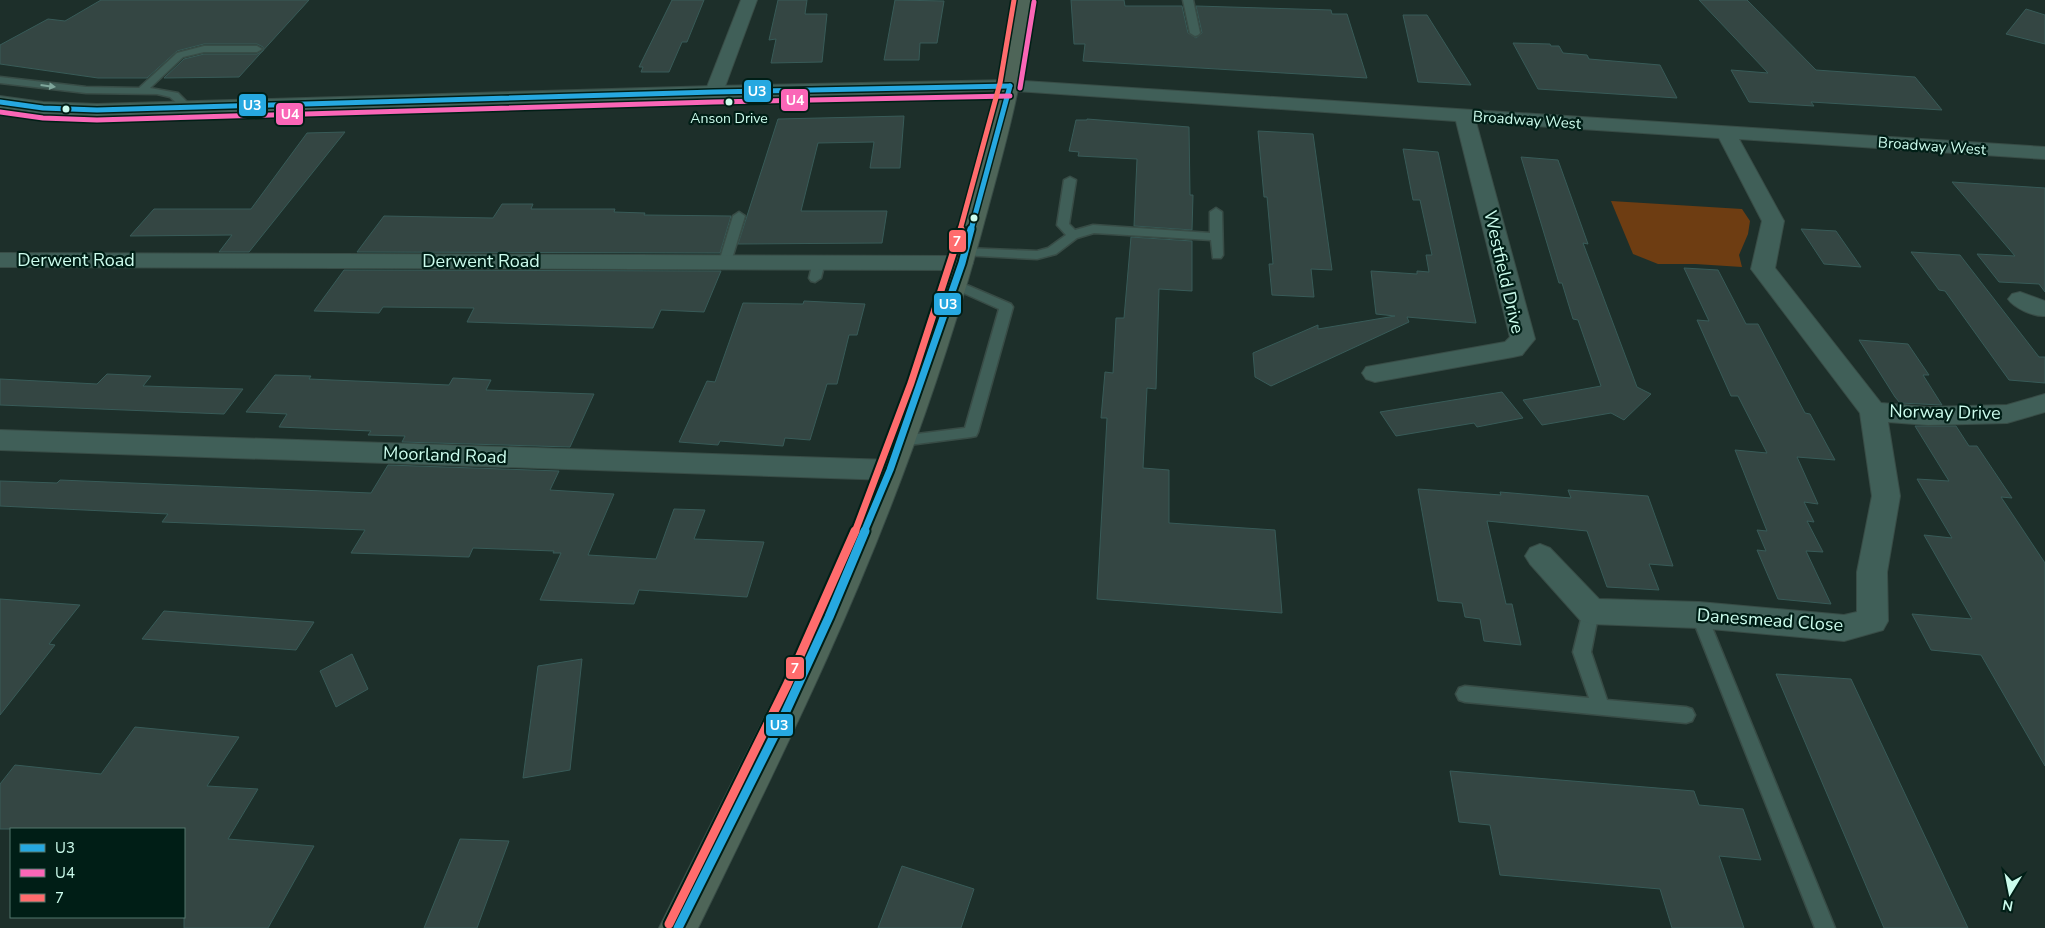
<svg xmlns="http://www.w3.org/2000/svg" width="2045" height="928" font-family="'Nunito Sans',sans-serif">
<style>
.green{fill:#6e3d12}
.building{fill:#344643;stroke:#385b58}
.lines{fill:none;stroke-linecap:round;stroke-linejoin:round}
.service-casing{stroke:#384c46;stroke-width:3}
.minor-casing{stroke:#384c46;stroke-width:2}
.tertiary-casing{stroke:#384c46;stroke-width:2}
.primary-casing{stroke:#384c46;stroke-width:2}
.service{fill:#405f58;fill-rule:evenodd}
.minor{fill:#405f58;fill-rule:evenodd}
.tertiary{fill:#405f58;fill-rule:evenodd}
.primary{fill:#4e6558;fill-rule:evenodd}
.bus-1-far2-casing{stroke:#001e16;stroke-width:8}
.bus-1-far1-casing{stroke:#001e16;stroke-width:11}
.bus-1-casing{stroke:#001e16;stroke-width:13}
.bus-2-casing{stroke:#001e16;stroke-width:8}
.bus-3-far2-casing{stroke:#001e16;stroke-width:8}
.bus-3-far1-casing{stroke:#001e16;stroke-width:11}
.bus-3-casing{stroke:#001e16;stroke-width:13}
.bus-1-far2{stroke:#26a8e0;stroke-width:5}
.bus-1-far1{stroke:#26a8e0;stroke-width:7}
.bus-1{stroke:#26a8e0;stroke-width:9}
.bus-2{stroke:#fa66b7;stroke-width:5}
.bus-3-far2{stroke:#ff6c6d;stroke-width:5}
.bus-3-far1{stroke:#ff6c6d;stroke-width:7}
.bus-3{stroke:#ff6c6d;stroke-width:9}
.oneway{fill:#7fa69b}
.bus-dot{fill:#ccfced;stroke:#001e16;stroke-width:2}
.labels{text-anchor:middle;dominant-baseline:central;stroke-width:4.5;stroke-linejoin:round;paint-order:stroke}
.far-bus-label{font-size:14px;fill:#ccfced;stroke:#001e16}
.far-street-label{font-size:15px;fill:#ccfced;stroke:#001e16}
.street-label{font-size:18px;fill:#ccfced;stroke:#001e16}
.line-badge{stroke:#001e16;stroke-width:2}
.badge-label{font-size:14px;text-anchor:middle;font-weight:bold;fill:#fff}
</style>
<rect width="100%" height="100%" fill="#1d2f2a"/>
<path class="green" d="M1611 201 1742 209 1750 221 1748 234 1739 255 1742 267 1695 264H1658L1633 254Z"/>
<g class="building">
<path d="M101 0H309L239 77 164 78 184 59 204 54H257L263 51V47L257 44H204L177 51 147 78H98L0 64V45L48 19 65 21Z"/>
<path d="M672 0H704L687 42H682L669 72H641L643 67H639Z"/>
<path d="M778 0H807L805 14H827L822 62 771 63 776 39 769 40Z"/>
<path d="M895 0 944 1 937 43H920L919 60H884Z"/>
<path d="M1071 0H1124L1125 6H1182L1188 33 1196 38 1202 33 1196 6 1331 10 1332 14H1347L1367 78 1083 61 1085 44H1074Z"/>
<path d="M1699 0H1747L1816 70 1915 77 1942 110 1811 102 1814 106 1749 102 1731 70 1768 73Z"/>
<path d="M2026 9 2045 15V44L2006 34Z"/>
<path d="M1403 15H1427L1471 85 1418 82Z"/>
<path d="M1513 43 1550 44 1551 46H1559L1563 53 1587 55 1589 59 1660 65 1677 98 1538 89Z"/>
<path d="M904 116 900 168H870L874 142 818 143 801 211H887L882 243 738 244 778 119Z"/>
<path d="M1087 119 1189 127 1190 195H1193L1192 230 1134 226 1137 159 1078 156 1079 152 1069 151 1076 120H1087Z"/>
<path d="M1258 131 1313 134 1332 270 1311 269 1314 297 1272 295 1269 264H1273L1267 197H1264Z"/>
<path d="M345 132 249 252H219L232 235 130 236 154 209H251L307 133Z"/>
<path d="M1403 149 1438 152 1476 323 1407 317 1409 322 1271 386 1255 377 1253 353 1318 325V329L1395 316 1376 314 1371 271 1417 274V271L1429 272 1426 255H1432L1420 200H1413Z"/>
<path d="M1521 157 1558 160 1588 244 1583 243 1637 387 1651 394 1624 420 1611 413 1542 425 1523 400 1601 386 1578 320 1573 319 1562 283H1559Z"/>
<path d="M1952 182 2045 188V292L2039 284 1999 282 1977 254 2015 256Z"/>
<path d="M502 204H533L531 209H615L614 212 645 213 644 215 731 216 720 253 357 252 384 216 493 218Z"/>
<path d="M1801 229 1836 231 1861 267 1824 264Z"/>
<path d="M1131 237 1192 241V291L1159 289 1156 389 1147 388 1143 468 1169 470V523L1275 530 1282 613 1097 599 1107 418H1101L1105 372 1113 373 1116 318H1124Z"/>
<path d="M1911 252 1960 255 2039 357H2045V383L2009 380 1945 291 1939 290Z"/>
<path d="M1684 268 1718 270 1746 324H1758L1805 413 1810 414 1835 460 1797 457 1818 504 1804 502 1814 522 1807 521 1823 552 1806 551 1831 604 1778 599 1757 550 1766 551 1757 530 1767 531 1735 450 1767 453 1738 396H1731L1697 320 1709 321Z"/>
<path d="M344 270 721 271 704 312 661 310 653 328 467 322 474 308 383 307 379 313 314 311Z"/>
<path d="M804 301 865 304 857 335H849L837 384H827L810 440 785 438 783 446 720 441 718 445 679 442 707 381 715 382 743 303 803 304Z"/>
<path d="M1859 340 1908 344 1929 375H1923L1942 405 1900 403 1895 397Z"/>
<path d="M107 374 151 376 143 386 243 389 224 414 0 405V379L97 384Z"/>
<path d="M275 375 311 376 309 379 449 385 453 378 491 380 486 390 594 394 570 447 402 442 405 436 368 435 371 431 279 427 287 414 246 412Z"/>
<path d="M1502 392 1523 418 1477 427 1474 423 1396 436 1380 412Z"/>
<path d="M1915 426H1956L1969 446H1977L2012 498 2001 497 2045 563V766L1981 655 1931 650 1912 614 1972 619 1924 535 1952 538 1917 479 1949 481Z"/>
<path d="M388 465 559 471 550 490 614 494 588 555 656 559 674 509 705 510 694 539 764 542 747 597 639 590 634 604 540 600 561 553H553L554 551 473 548 469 557 351 553 365 530 162 522 168 514 0 506V481L57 483 60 480 371 493Z"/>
<path d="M1418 489 1501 495 1500 492 1571 498 1568 490 1648 496 1673 566 1649 564 1659 590 1607 587 1587 531 1487 521 1506 604H1512L1521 645 1484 641 1480 619 1465 617 1462 603 1438 601Z"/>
<path d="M0 599 80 605 49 644 55 645 0 715Z"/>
<path d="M164 611 314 622 296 650 142 639Z"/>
<path d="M352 654 368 689 336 707 320 671Z"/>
<path d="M582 659 570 770 523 778 538 666Z"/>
<path d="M1776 674 1851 679 1968 928H1884Z"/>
<path d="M135 727 239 737 207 786 258 789 228 839 314 846 268 928H184V829H0V784L15 765 101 774Z"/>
<path d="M1450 771 1694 791 1699 805 1743 809 1761 860 1719 856 1744 928H1672L1660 889 1500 875 1490 825 1459 822Z"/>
<path d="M460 839 509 841 477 928H424Z"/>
<path d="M902 866 974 889 961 928H878Z"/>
</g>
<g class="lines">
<g class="service-casing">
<g id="service">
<path d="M1183 0H1193L1200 33 1198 35 1195 36 1190 33Z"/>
<path d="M204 46H257L262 49 257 52H204L183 57 150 88 178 93 192 107 187 110 183 109 170 97 157 94 86 93 0 83V77L86 87 139 88 177 53Z"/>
<path d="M1070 177 1076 180 1069 224 1075 230 1093 225 1210 233V212L1216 208 1222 212 1223 255 1221 258H1213L1211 240 1094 233 1077 238 1056 254 1037 259 961 255 959 252 965 248 1037 251 1048 248 1066 235 1057 225 1064 180Z"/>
<path d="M739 212 745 216 731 262 725 266 721 265 719 262 733 216Z"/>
<path d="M819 258 825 262 821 278 815 282 811 281 809 278 813 262Z"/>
<path d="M955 280 1011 304 1013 307 978 432 976 436 971 437 901 446 896 445 894 441 896 437 901 436 965 428 999 309 950 287 949 284 950 281Z"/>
<path d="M1591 604 1597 606 1599 611 1591 652 1607 700 1686 707 1692 709 1695 715 1692 721 1686 723 1465 702 1459 700 1456 694 1459 688 1465 686 1589 698 1573 652 1583 611 1585 606Z"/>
<path d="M1699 608 1705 610 1707 615 1835 928H1815L1691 615 1693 610Z"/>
</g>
</g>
<g class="minor-casing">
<g id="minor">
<path d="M741 0H757L723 92 721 96 714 98 707 96 705 92Z"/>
<path d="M1010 80 2045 147V159L1739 139 1784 221 1775 268 1881 403 1928 407 2007 405 2045 394V412L2007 423 1928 425 1888 422 1900 496 1887 572 1888 621 1883 630 1844 641 1699 628 1591 624 1580 620 1530 564 1525 556 1530 548 1540 544 1550 548 1599 599 1699 602 1844 615 1857 612V572L1872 496 1860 413 1751 269 1762 221 1719 138 1476 122 1535 339 1522 355 1513 357 1375 382 1366 379 1362 373 1366 367 1505 342 1510 337 1456 121 1003 90 1001 86 1003 82Z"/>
<path d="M0 253 962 256 970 258 973 263 970 268 962 270 0 267Z"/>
<path d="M2020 292 2045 301V316C2034 317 2014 308 2008 299L2012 294Z"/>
<path d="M0 430 890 460 900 463 904 470 900 477 890 480 0 450Z"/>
</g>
</g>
<g class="tertiary-casing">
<path id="tertiary" d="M1010 80 1017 82 1019 86 1017 90 97 116 43 114 0 108V96L43 102 97 104 714 86Z"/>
</g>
<g class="primary-casing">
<path id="primary" d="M1016 0H1032C1025 76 1004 150 984 223 944 372 890 518 827 658 786 749 742 838 698 928H659L795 657 858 514 900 409 954 249 991 123 1009 50Z"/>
</g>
<use href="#service" class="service"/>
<use href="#minor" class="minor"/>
<use href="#tertiary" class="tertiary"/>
<use href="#primary" class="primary"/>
<g class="bus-1-far2-casing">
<g id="bus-1-far2">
<path d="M0 102 43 108 97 110 714 92 1010 86"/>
<path d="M971 230 1010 86"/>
</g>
</g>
<g class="bus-1-far1-casing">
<path id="bus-1-far1" d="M864 532 890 470 962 263 971 229"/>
</g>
<g class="bus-1-casing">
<path id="bus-1" d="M678 928 781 722 829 617 865 531"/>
</g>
<g class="bus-2-casing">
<g id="bus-2">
<path d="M1020 88 1034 2"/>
<path d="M0 112 43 118 97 120 714 102 1010 96"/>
</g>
</g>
<g class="bus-3-far2-casing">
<path id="bus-3-far2" d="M960 230 1000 83 1014 0"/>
</g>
<g class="bus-3-far1-casing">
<path id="bus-3-far1" d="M855 532 911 383 961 229"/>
</g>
<g class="bus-3-casing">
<path id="bus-3" d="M669 924 787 685 855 531"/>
</g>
<use href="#bus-1-far2" class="bus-1-far2"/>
<use href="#bus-1-far1" class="bus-1-far1"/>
<use href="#bus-1" class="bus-1"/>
<use href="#bus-2" class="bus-2"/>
<use href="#bus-3-far2" class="bus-3-far2"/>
<use href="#bus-3-far1" class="bus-3-far1"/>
<use href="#bus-3" class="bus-3"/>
</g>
<defs><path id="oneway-solid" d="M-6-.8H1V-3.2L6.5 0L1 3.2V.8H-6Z" transform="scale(1.25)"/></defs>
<use class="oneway" href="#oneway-solid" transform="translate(48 86) rotate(7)"/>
<g class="bus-dot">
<circle cx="729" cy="102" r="4.5"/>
<circle cx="66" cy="109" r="4.5"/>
<circle cx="974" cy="218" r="4.5"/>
</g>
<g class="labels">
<g class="far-bus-label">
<text x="729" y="118">Anson Drive</text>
</g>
<g class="far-street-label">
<text transform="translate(1527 120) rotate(4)">Broadway West</text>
<text transform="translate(1932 146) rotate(4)">Broadway West</text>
</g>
<g class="street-label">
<text x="76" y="260">Derwent Road</text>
<text x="481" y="261">Derwent Road</text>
<text transform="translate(1504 272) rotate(77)">Westfield Drive</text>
<text transform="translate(1945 412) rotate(1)">Norway Drive</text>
<text transform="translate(445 455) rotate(2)">Moorland Road</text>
<text transform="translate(1770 620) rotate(4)">Danesmead Close</text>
</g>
</g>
<g class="line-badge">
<rect x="743" y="79" width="29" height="24" rx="5" fill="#26a8e0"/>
<rect x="780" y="88" width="29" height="24" rx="5" fill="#fa66b7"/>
<rect x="238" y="93" width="29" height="24" rx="5" fill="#26a8e0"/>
<rect x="275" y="102" width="29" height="24" rx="5" fill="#fa66b7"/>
<rect x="948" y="229" width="19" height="24" rx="5" fill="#ff6c6d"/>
<rect x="933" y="292" width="29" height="24" rx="5" fill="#26a8e0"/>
<rect x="785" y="656" width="20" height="24" rx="5" fill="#ff6c6d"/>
<rect x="765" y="713" width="29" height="24" rx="5" fill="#26a8e0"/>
</g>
<g class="badge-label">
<text x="757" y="96">U3</text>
<text x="795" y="105">U4</text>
<text x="252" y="110">U3</text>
<text x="290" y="119">U4</text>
<text x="957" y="246">7</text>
<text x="948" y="309">U3</text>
<text x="795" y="673">7</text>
<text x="779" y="730">U3</text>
</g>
<rect x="10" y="828" width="175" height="90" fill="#001e16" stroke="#52776c"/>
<rect x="20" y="844" width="25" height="8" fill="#26a8e0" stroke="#52776c"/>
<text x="55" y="853" font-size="15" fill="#ccfced">U3</text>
<rect x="20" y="869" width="25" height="8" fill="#fa66b7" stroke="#52776c"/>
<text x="55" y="878" font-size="15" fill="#ccfced">U4</text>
<rect x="20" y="894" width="25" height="8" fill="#ff6c6d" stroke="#52776c"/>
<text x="55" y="903" font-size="15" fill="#ccfced">7</text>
<g transform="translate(2010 893) rotate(190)" stroke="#001e16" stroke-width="4" paint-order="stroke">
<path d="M0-4L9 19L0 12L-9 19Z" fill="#ccfced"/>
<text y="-8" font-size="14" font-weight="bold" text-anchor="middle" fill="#ccfced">N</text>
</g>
</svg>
